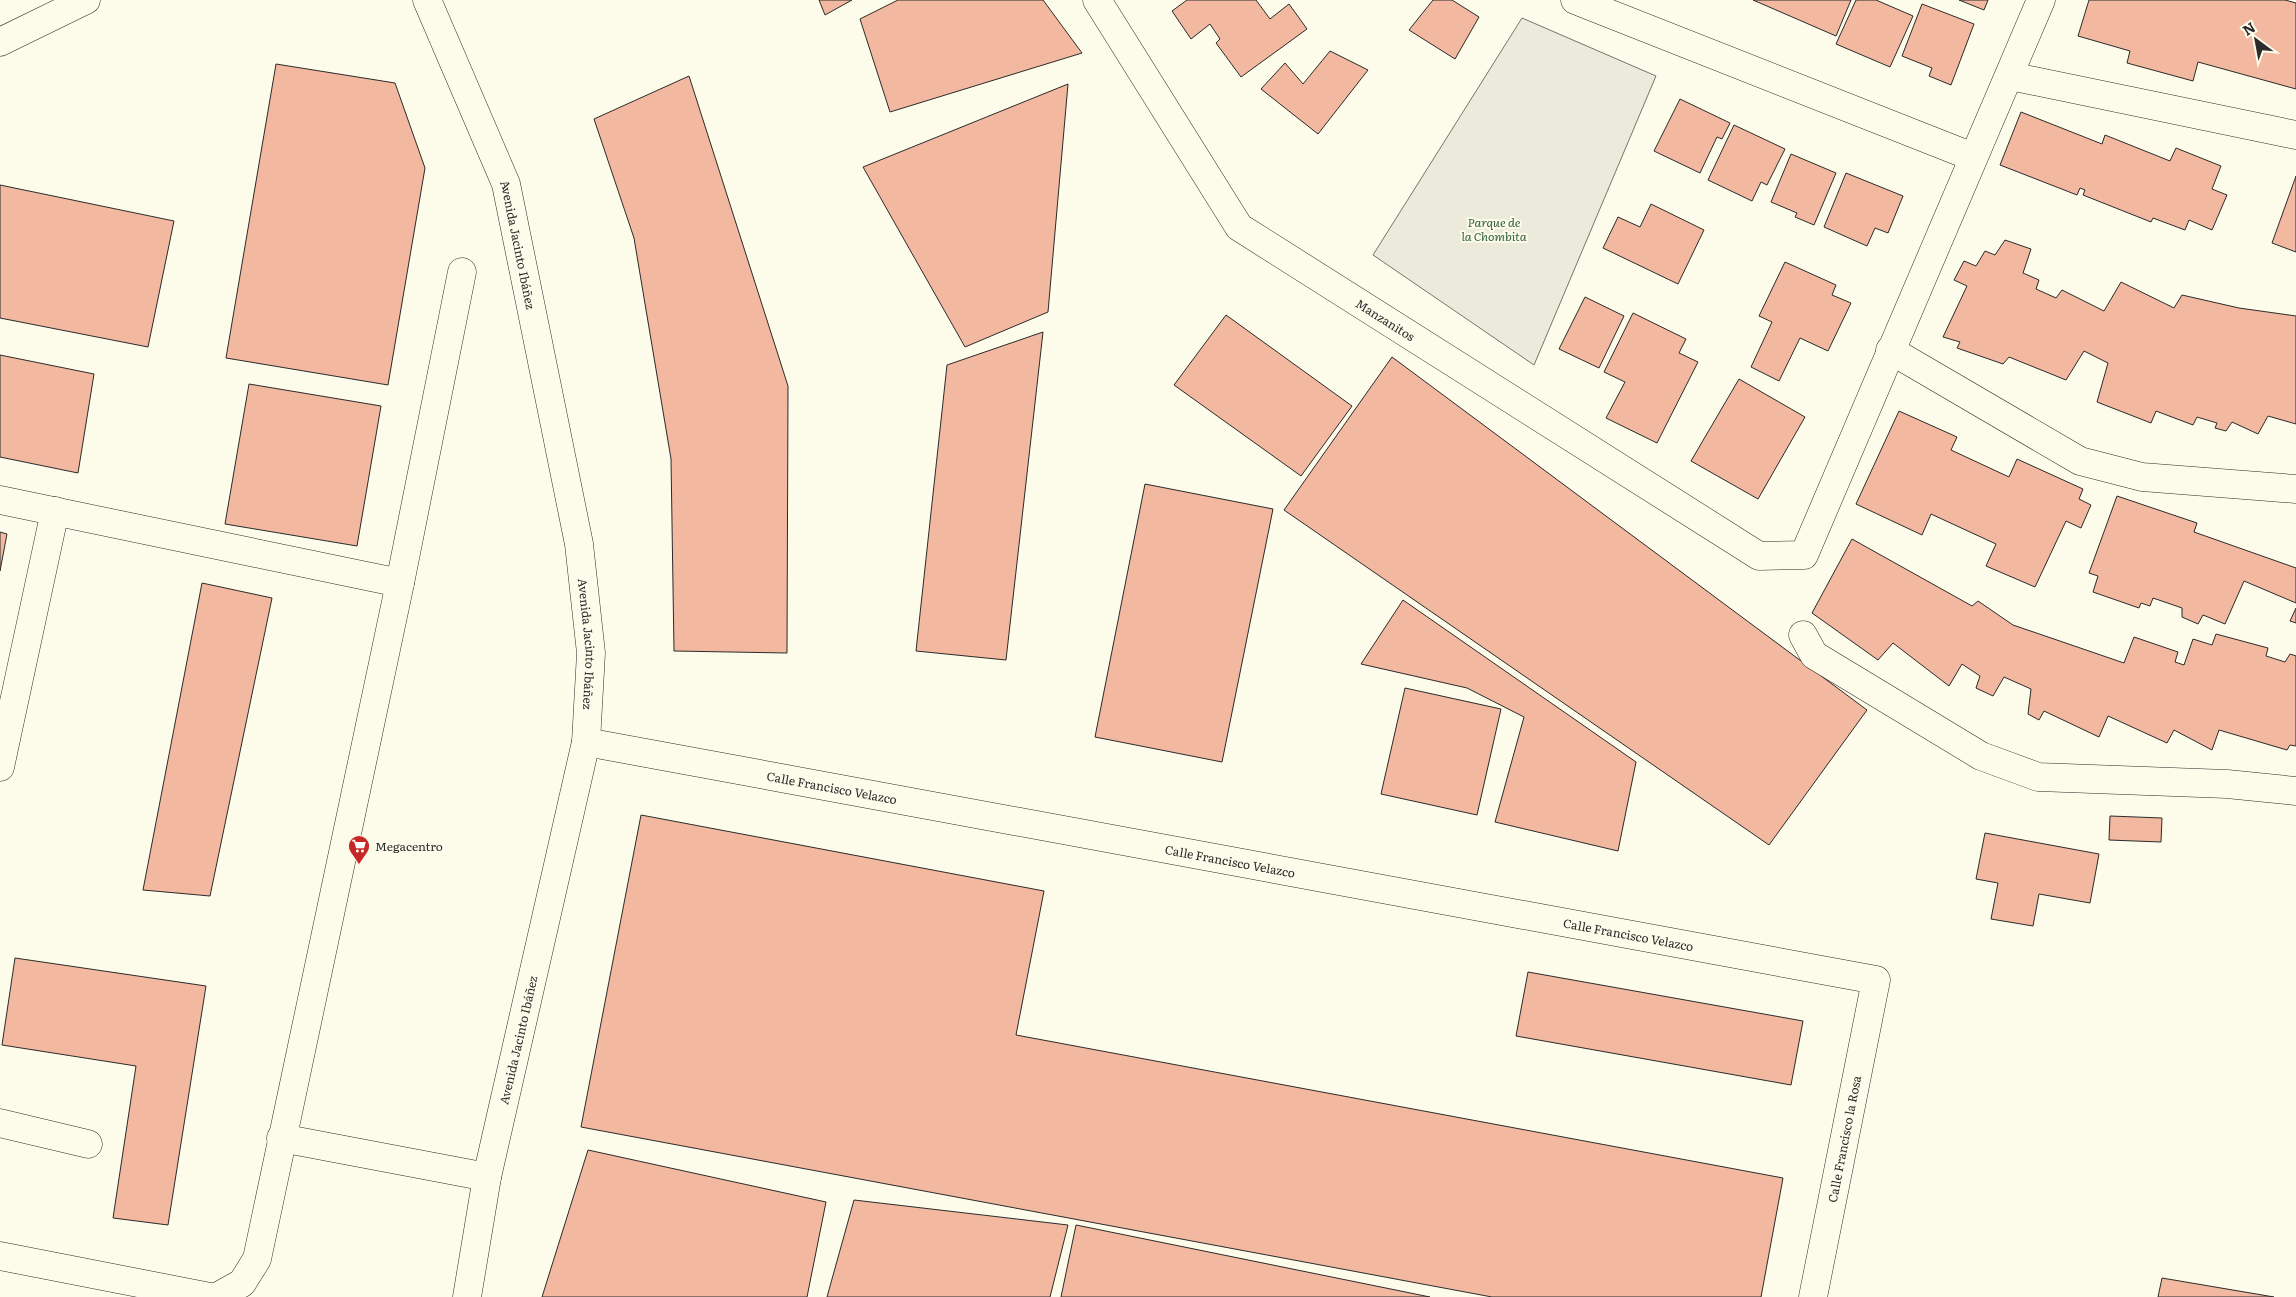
<svg xmlns="http://www.w3.org/2000/svg" width="2296" height="1297" font-family="Literata,serif">
<style>
.green{fill:#ecebdb;stroke:#74746e}
.building{fill:#f2b8a0;stroke:#2b2b2b}
.lines{fill:none;stroke-linecap:round;stroke-linejoin:round}
.minor-casing{stroke:#2b2b2b;stroke-width:29}
.minor{stroke:#fdfbea;stroke-width:28}
.labels{text-anchor:middle;dominant-baseline:central;stroke-width:4;stroke-linejoin:round;paint-order:stroke}
.park-label{font-size:12px;font-style:italic;fill:#34623c;stroke:#fdfbea}
.street-label{font-size:12px;fill:#2b2b2b;stroke:#fdfbea}
.poi-label{font-size:12px;fill:#2b2b2b;stroke:#fdfbea;text-anchor:start}
</style>
<rect width="100%" height="100%" fill="#fdfbea"/>
<path class="green" d="M1522 18 1656 76 1534 365 1373 255Z"/>
<g class="building">
<path d="M819 0H852L825 15Z"/>
<path d="M898 0H1043L1082 53 890 112 860 19Z"/>
<path d="M1187 0H1256L1270 19 1289 4 1307 29 1241 77 1216 43 1220 39 1210 24 1191 39 1172 11Z"/>
<path d="M1433 0H1452L1479 17 1455 59 1409 30Z"/>
<path d="M1753 0H1851L1836 36Z"/>
<path d="M1856 0H1876L1913 16 1890 67 1836 44Z"/>
<path d="M1959 0H1988L1984 10Z"/>
<path d="M2089 0H2285L2296 3V89L2198 62 2193 81 2127 63 2130 51 2078 36Z"/>
<path d="M1922 4 1974 24 1951 85 1929 76 1932 68 1902 56Z"/>
<path d="M1330 51 1368 70 1318 134 1261 89 1285 63 1303 84Z"/>
<path d="M276 64 395 83 425 168 388 385 226 358Z"/>
<path d="M689 76 788 386 787 653 674 651 671 459 634 238 594 119Z"/>
<path d="M1068 84 1048 312 965 347 863 167Z"/>
<path d="M1680 99 1730 123 1722 139 1717 137 1700 173 1654 151Z"/>
<path d="M2021 112 2102 144 2105 135 2170 161 2176 148 2221 166 2212 189 2227 195 2212 230 2189 220 2185 230 2153 218 2151 222 2083 195 2085 190 2080 188 2077 195 2000 165Z"/>
<path d="M1734 125 1785 149 1767 185 1761 182 1752 201 1708 180Z"/>
<path d="M1791 154 1836 173 1814 225 1795 217 1797 213 1771 202Z"/>
<path d="M1846 173 1903 196 1888 233 1875 228 1867 246 1824 227Z"/>
<path d="M2296 176V252L2272 243Z"/>
<path d="M0 185 174 221 148 347 0 318Z"/>
<path d="M1651 204 1704 230 1678 284 1603 248 1618 217 1640 227Z"/>
<path d="M2005 240 2031 249 2023 273 2039 280 2036 289 2056 298 2062 290 2104 311 2121 282 2174 308 2182 295 2239 308 2296 316V424L2268 416 2258 434 2232 422 2226 431 2215 428 2217 423 2197 417 2193 425 2156 411 2151 423 2097 402 2108 363 2084 351 2066 380 2009 357 2003 364 1957 348 1960 342 1943 337 1967 286 1954 280 1964 261 1976 266 1985 251 1995 255Z"/>
<path d="M1785 262 1836 285 1832 295 1851 303 1828 351 1800 338 1779 381 1751 367 1772 322 1759 316Z"/>
<path d="M1585 297 1624 316 1599 368 1559 349Z"/>
<path d="M1633 313 1686 339 1679 353 1698 362 1657 443 1606 418 1625 382 1604 372Z"/>
<path d="M1226 315 1352 406 1301 476 1174 385Z"/>
<path d="M1043 332 1006 660 916 651 947 365Z"/>
<path d="M0 355 94 374 78 473 0 457Z"/>
<path d="M1392 357 1867 710 1769 845 1284 510Z"/>
<path d="M1739 379 1805 417 1758 499 1691 461Z"/>
<path d="M249 384 381 406 357 546 225 524Z"/>
<path d="M1899 411 1957 437 1951 450 2009 477 2017 459 2083 489 2079 499 2091 505 2081 528 2066 521 2035 587 1986 566 1996 544 1931 514 1922 535 1856 504Z"/>
<path d="M1145 484 1273 509 1222 762 1095 737Z"/>
<path d="M2117 496 2197 523 2194 532 2296 568V603L2244 581 2225 624 2203 615 2198 624 2182 617V608L2153 598 2150 606 2141 603 2139 608 2093 592 2098 576 2089 573Z"/>
<path d="M0 532 7 534 0 571Z"/>
<path d="M1852 539 1972 606 1978 601 2013 625 2124 663 2134 637 2178 652 2175 662 2184 665 2193 639 2212 645 2216 634 2268 648 2266 656 2285 662 2290 654 2296 656V746L2290 745 2287 750 2219 730 2212 750 2174 730 2167 743 2108 716 2099 737 2044 711 2039 720 2028 714 2031 689 2004 677 1993 696 1976 688 1980 676 1962 664 1949 686 1893 643 1878 660 1812 613Z"/>
<path d="M202 583 272 598 210 896 143 890Z"/>
<path d="M1403 600 1636 762 1618 851 1495 822 1524 717 1467 688 1361 664Z"/>
<path d="M2296 608V623L2290 621Z"/>
<path d="M1405 688 1501 709 1477 815 1381 794Z"/>
<path d="M641 815 1044 891 1016 1035 1783 1178 1761 1297H1492L581 1127Z"/>
<path d="M2110 816 2162 818 2161 842 2109 840Z"/>
<path d="M1985 833 2099 854 2090 903 2039 894 2033 926 1991 919 1998 883 1976 879Z"/>
<path d="M15 958 206 986 168 1225 113 1218 136 1066 2 1045Z"/>
<path d="M1528 972 1803 1021 1791 1085 1516 1036Z"/>
<path d="M588 1150 826 1202 807 1297H542Z"/>
<path d="M854 1200 1068 1225 1050 1297H827Z"/>
<path d="M1076 1225 1430 1297H1061Z"/>
<path d="M2162 1278 2274 1297H2158Z"/>
</g>
<g class="lines">
<g class="minor-casing">
<g id="minor">
<path id="s1" d="M427 0 506 184 579 544 591 653 586 742 487 1177 467 1297"/>
<path id="s2" d="M1097 0 1239 227 1759 556 1804 555 2041 0"/>
<path d="M1575 0 1973 157"/>
<path d="M0 42 86 0"/>
<path d="M2010 76 2296 135"/>
<path d="M1890 350 2080 461 2142 477 2296 489"/>
<path d="M0 500 400 583"/>
<path d="M1803 635 1814 655 1981 756 2038 777 2227 784 2296 791"/>
<path id="s3" d="M586 742 1876 980 1813 1297"/>
<path d="M0 767 55 511"/>
<path d="M0 1123 88 1144"/>
<path d="M281 1138 487 1177"/>
<path d="M0 1256 210 1297"/>
<path d="M217 1297 242 1283 257 1259 400 583 462 272"/>
</g>
</g>
<use href="#minor" class="minor"/>
</g>
<defs>
<g id="supermarket-pin" transform="scale(1.125)"><path d="M0 17L-7.5 6A9.5 9.5 0 1 1 7.5 6Z" fill="#c62828" stroke="#fdfbea"/><path d="M-6-5.5h2.5l.6 2H6L4.5 2H-2.5L-4.4-4H-6ZM-1.5 3.2a1.3 1.3 0 1 0 .1 0ZM3 3.2a1.3 1.3 0 1 0 .1 0Z" fill="#fff"/></g>
</defs>
<g fill-rule="evenodd">
<use href="#supermarket-pin" x="359" y="846"/>
</g>
<g class="labels">
<g class="park-label">
<text x="1494" y="222">Parque de<tspan x="1494" dy="14">la Chombita</tspan></text>
</g>
<g class="street-label">
<text stroke="none"><textPath href="#s1" startOffset="262">Avenida Jacinto Ibáñez</textPath></text>
<text stroke="none"><textPath href="#s2" startOffset="441">Manzanitos</textPath></text>
<text stroke="none"><textPath href="#s1" startOffset="668">Avenida Jacinto Ibáñez</textPath></text>
<text stroke="none"><textPath href="#s3" startOffset="250">Calle Francisco Velazco</textPath></text>
<text stroke="none"><textPath href="#s3" startOffset="655">Calle Francisco Velazco</textPath></text>
<text stroke="none"><textPath href="#s3" startOffset="1060">Calle Francisco Velazco</textPath></text>
<text transform="translate(518 1040) rotate(-77)">Avenida Jacinto Ibáñez</text>
<text transform="translate(1844 1139) rotate(-79)">Calle Francisco la Rosa</text>
</g>
<g class="poi-label">
<text x="375" y="846">Megacentro</text>
</g>
</g>
<g transform="translate(2256 40) rotate(328)" stroke="#fdfbea" stroke-width="4" paint-order="stroke">
<path d="M0-4L9 19L0 12L-9 19Z" fill="#2b2b2b"/>
<text y="-8" font-size="14" font-weight="bold" text-anchor="middle" fill="#2b2b2b">N</text>
</g>
</svg>
